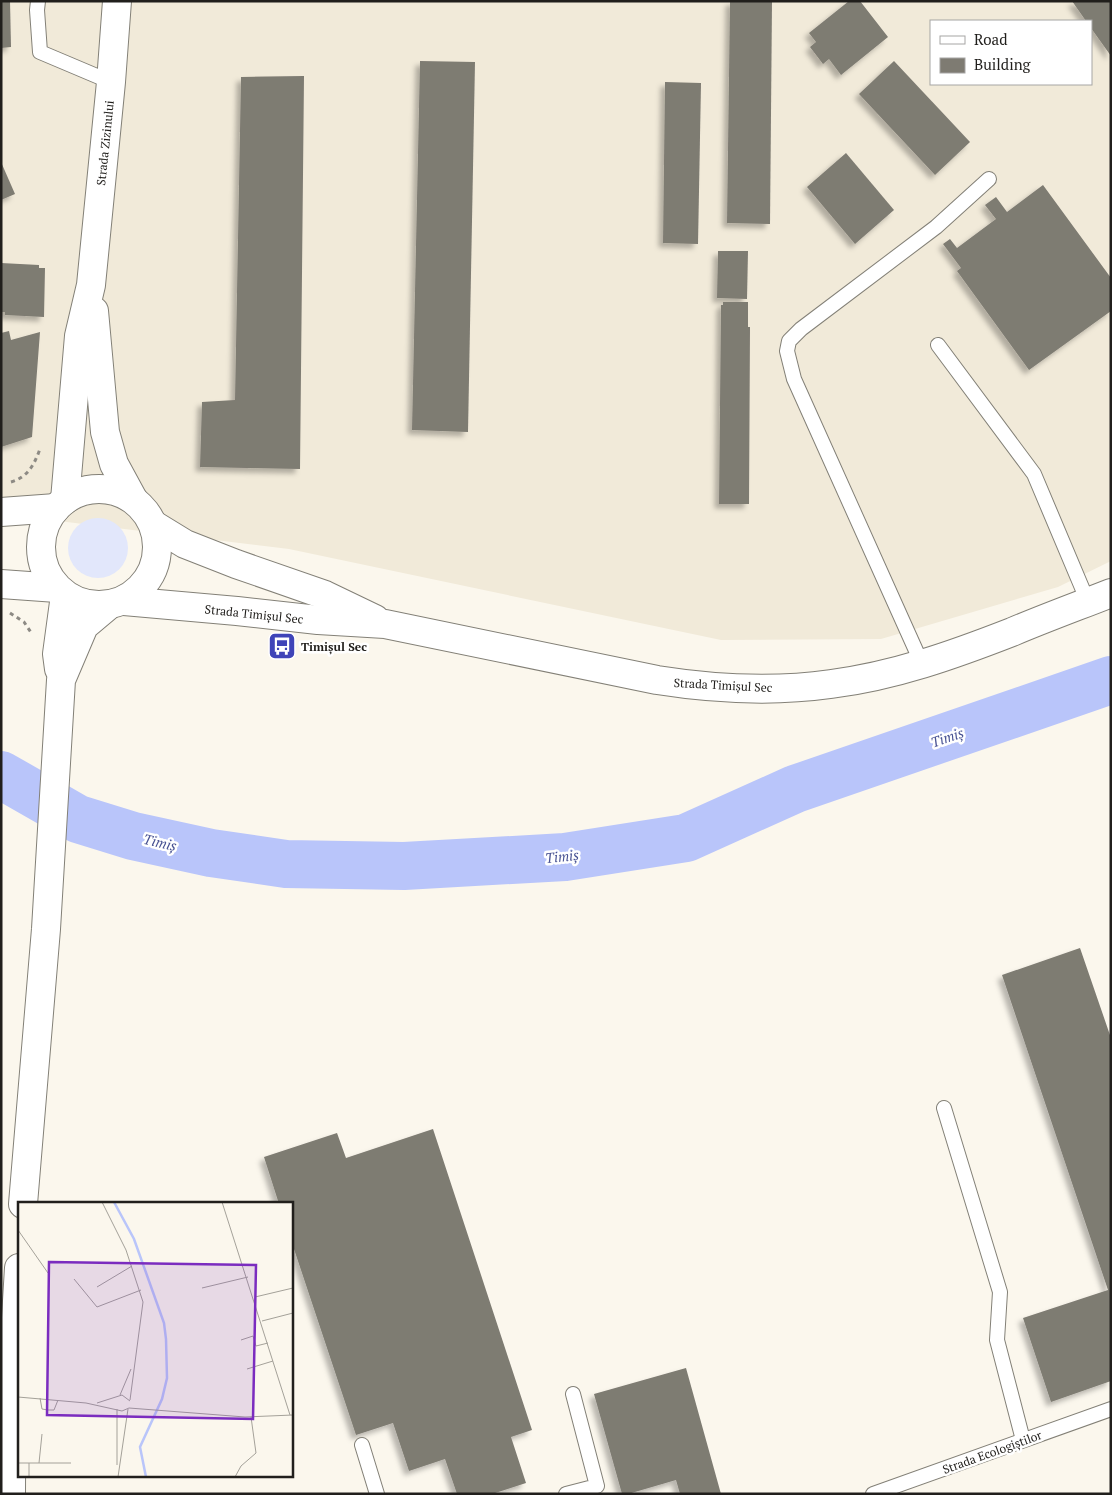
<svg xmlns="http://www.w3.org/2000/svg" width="1112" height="1495" font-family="'PT Serif',serif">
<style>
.built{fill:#f1ead9;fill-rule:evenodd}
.green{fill:#e2e7fb}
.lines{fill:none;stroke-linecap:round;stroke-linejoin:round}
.river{stroke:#b9c5fa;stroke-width:48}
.building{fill:#7e7b72;filter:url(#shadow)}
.lane-casing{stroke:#838077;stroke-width:16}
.secondary-casing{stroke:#838077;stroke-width:30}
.primary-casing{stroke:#838077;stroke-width:30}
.path{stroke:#8d8a84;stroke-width:3;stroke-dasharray:4 4;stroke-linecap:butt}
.lane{stroke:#fff;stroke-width:14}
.secondary{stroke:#fff;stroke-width:28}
.primary{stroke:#fff;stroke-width:28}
.labels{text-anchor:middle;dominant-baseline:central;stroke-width:5;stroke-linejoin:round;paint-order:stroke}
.street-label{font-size:12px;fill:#211f1c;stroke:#fff}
.poi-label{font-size:12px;font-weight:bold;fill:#211f1c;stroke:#fff;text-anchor:start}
.water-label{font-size:14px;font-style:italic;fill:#475192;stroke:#fff}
.inset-river{fill:none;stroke:#b9c5fa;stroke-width:2.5}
.inset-road{fill:none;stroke:#a4a199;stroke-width:1}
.view{fill:#7b2cbf;fill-opacity:0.15;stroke:#7b2cbf;stroke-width:2.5}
.inset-edge{fill:none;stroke:#211f1c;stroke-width:2.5}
</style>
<defs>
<filter id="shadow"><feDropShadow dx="-4.5" dy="4.5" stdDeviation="2.5" flood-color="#0004"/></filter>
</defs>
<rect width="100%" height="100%" fill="#fbf7ed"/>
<path class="built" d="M1 1H1111V561L1058 587 881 639 721 640 289 549 1 514ZM931 21H1091V84H931Z"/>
<circle class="green" cx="98" cy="548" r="30"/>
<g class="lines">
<path class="river" d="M1 775 78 819 133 836 211 853 286 864 404 866 565 857 686 838 795 789 1111 680"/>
</g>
<g class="building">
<path d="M1 1H10L11 47 1 48Z"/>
<path d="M730 1H772L770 224 727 223Z"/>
<path d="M849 1H860L888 37 841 75 829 59 823 64 810 47 816 42 809 33Z"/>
<path d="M1072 1H1111V56L1091 28V21H1086Z"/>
<path d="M420 61 475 62 468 432 412 430Z"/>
<path d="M894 61 970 142 935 175 859 94Z"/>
<path d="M304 76 300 469 200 467 202 402 235 400 241 77Z"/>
<path d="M665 82 701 83 698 244 663 243Z"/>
<path d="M846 153 894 210 855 244 807 187Z"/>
<path d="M1 162 15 194 1 200Z"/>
<path d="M1043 185 1111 278V311L1029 370 957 271 961 268 943 244 950 239 957 248 996 219 985 205 996 197 1007 212Z"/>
<path d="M718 251H748L747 299 717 298Z"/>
<path d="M1 263 39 265V268H45L44 317 5 315V312H1Z"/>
<path d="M723 302H748V327H750L749 504H719L721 305H723Z"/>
<path d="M9 331 11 340 40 332 32 437 1 447V333Z"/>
<path d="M1080 948 1111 1038V1381L1051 1402 1023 1318 1108 1290 1002 975Z"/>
<path d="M433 1129 532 1430 511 1437 526 1483 492 1494H457L445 1459 409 1471 393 1423 356 1435 291 1240V1204H279L264 1157 337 1133 346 1158Z"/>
<path d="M686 1368 721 1494H680L676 1480 628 1494H622L594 1394Z"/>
</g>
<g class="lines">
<g class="lane-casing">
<g id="lane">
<path d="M38 1 37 10 40 52 111 82"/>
<path d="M938 345 1034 474 1088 602"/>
<path d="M922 664 794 379 787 351 789 341 801 329 936 227 989 179"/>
<path d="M944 1108 1000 1292 997 1340 1023 1440"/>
<path d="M362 1445 377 1494"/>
<path d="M566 1494 597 1486 573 1394"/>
<path d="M873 1494 1111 1409"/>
</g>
</g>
<g class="secondary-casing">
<g id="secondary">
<path d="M94 311 105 432 114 464 133 499"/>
<path d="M65 500 79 336 91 285 111 82 117 1"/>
<path d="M59 669 57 654 65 595"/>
<path d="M23 1204 46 929 61 680 84 626 109 605"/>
<path d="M11 1494C11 1419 14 1343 19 1268"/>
</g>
</g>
<g class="primary-casing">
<g id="primary">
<circle cx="99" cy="547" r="58"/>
<path d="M1 512 56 508"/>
<path d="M154 525 185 544 236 564 325 595 375 619"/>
<path d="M1 584 57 588"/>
<path d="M124 601 237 611 318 620 385 624 657 680C714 689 774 692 831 684 894 676 953 655 1012 632 1045 618 1078 606 1111 593"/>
</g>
</g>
<g class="path">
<path d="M11 482C28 477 34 465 40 449"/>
<path d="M10 613 24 622 32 634"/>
</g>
<use href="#lane" class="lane"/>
<use href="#secondary" class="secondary"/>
<use href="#primary" class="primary"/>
</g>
<defs>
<g id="bus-square" transform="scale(1.4375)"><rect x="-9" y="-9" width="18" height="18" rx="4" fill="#3f44b8" stroke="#fff"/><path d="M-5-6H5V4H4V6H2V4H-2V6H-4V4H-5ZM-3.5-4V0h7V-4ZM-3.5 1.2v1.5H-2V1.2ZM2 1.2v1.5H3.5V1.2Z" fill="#fff"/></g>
</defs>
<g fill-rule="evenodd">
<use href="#bus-square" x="282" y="646"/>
</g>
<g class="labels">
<g class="street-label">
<text transform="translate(105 143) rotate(-84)">Strada Zizinului</text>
<text transform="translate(254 614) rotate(6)">Strada Timișul Sec</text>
<text transform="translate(723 685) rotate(3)">Strada Timișul Sec</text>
<text transform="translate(992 1452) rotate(-20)">Strada Ecologiștilor</text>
</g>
<g class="poi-label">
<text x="301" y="646">Timișul Sec</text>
</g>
<g class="water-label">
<text transform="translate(947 737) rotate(-19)">Timiș</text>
<text transform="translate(160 842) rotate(13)">Timiș</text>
<text transform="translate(562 856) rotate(-6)">Timiș</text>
</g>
</g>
<g transform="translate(18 1202)">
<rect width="275" height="275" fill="#fbf7ed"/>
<path class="inset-river" d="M96 0 116 37 146 121 148 137 149 176 144 197 122 245 128 275"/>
<path class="inset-road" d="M84 0 108 48 125 100 112 198M204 0 272 213M0 28 30 71M56 77 79 105 123 88M79 85 114 64M184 86 230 75M237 95 275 86M244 119 275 111M223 138 235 134 238 144 250 141M229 167 255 159M102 193 113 167M0 195 68 201 104 209 111 206 227 215 275 213M22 196 24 207 30 208H36L40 198M79 201 104 193 112 199M0 261H11V275M11 261H21L24 232M21 261H53M99 263V207M100 275 110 207M217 275 223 264 238 251 233 215"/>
<path class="view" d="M31 60 238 63 235 217 29 213Z"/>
<rect width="275" height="275" class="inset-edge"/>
</g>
<rect width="1112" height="1495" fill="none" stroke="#211f1c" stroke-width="5"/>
<rect x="930" y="20" width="162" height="65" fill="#ffffff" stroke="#a6a5a4"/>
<rect x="940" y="36" width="25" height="8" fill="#ffffff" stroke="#a6a5a4"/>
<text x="974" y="45" font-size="15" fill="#211f1c">Road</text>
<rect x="940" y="58" width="25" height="15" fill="#7e7b72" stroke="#a6a5a4"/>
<text x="974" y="70" font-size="15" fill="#211f1c">Building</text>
</svg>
